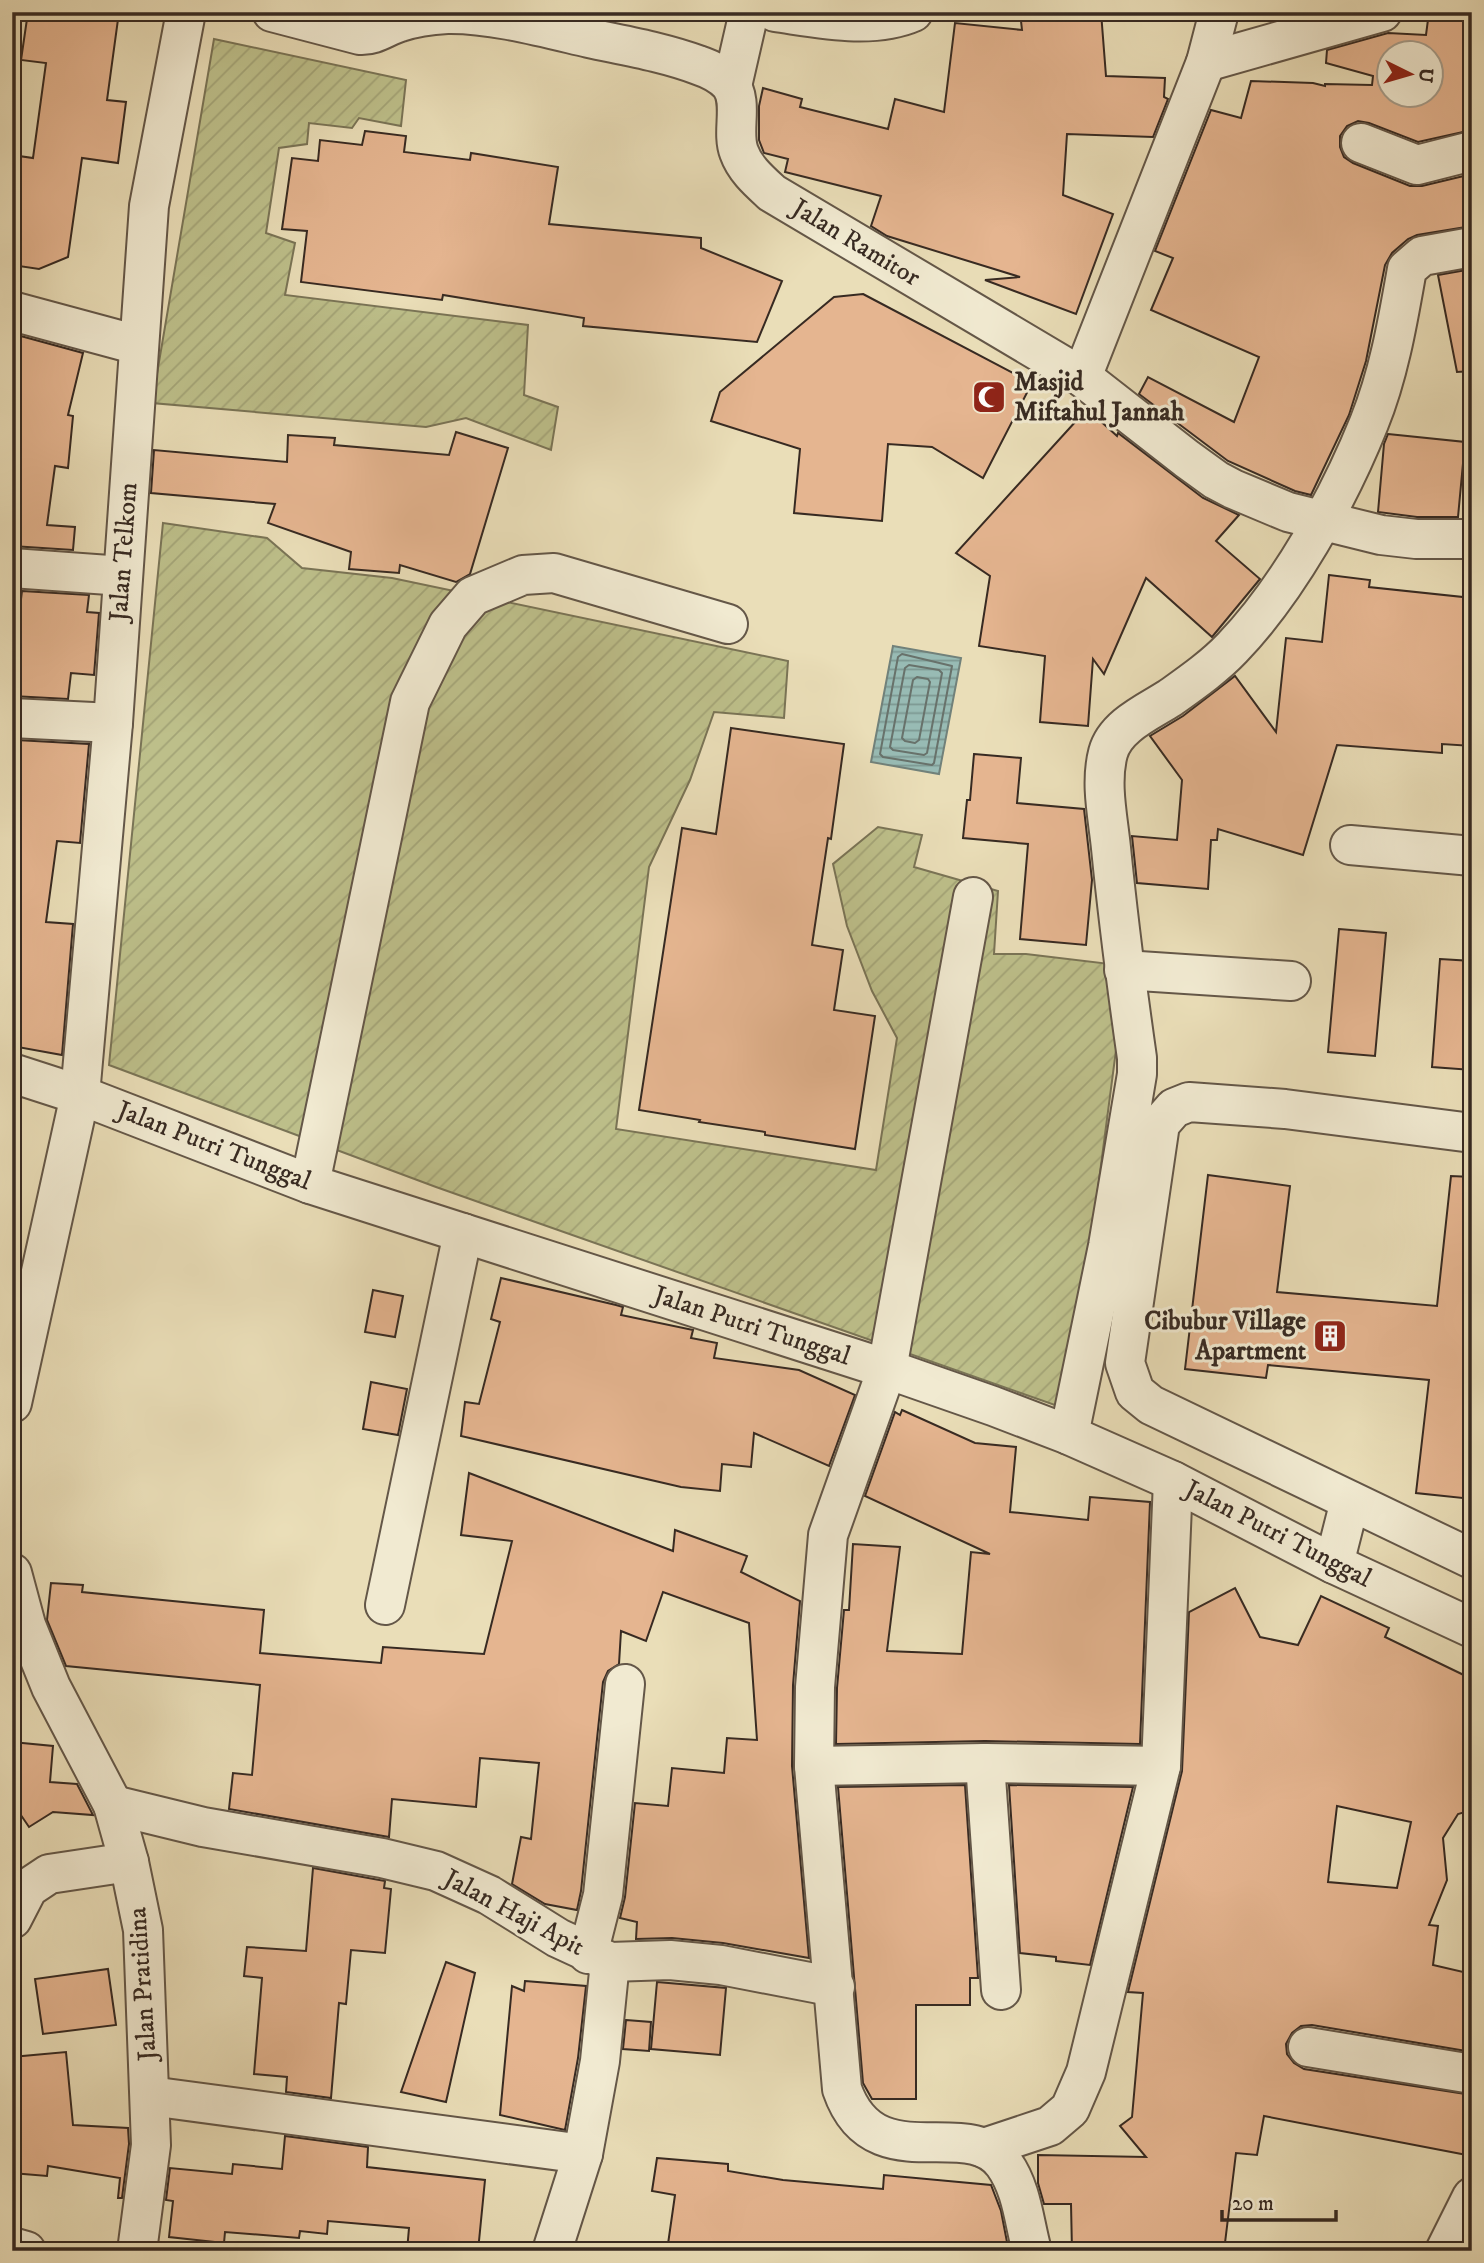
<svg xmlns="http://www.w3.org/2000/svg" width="1484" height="2263" font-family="'IM FELL DW Pica',serif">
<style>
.garden{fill:url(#garden-furrows);stroke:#7a7456;stroke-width:2}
.water{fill:url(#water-rules);stroke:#71817a;stroke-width:2}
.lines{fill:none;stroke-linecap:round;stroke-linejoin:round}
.shore{stroke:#68726b;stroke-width:2}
.building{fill:#e5b590;stroke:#372a22;stroke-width:2;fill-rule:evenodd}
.minor-casing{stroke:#645748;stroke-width:42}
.minor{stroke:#f1ead1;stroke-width:38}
.labels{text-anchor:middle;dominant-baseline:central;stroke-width:6;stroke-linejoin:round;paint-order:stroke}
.street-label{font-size:26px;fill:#372a22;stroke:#f1ead1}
.poi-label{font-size:26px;font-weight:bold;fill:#372a22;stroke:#f1ead1;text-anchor:start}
</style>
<defs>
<pattern id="garden-furrows" width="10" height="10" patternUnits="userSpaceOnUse" patternTransform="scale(1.75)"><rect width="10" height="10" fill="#bdbf8a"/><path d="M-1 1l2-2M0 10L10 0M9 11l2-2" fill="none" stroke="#a3a477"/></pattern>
<pattern id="water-rules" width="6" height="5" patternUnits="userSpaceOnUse" patternTransform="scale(1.75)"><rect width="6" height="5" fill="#98bbb4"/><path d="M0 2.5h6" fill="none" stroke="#7d9892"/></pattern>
</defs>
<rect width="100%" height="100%" fill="#eadeb8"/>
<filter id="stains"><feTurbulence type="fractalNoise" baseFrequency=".00286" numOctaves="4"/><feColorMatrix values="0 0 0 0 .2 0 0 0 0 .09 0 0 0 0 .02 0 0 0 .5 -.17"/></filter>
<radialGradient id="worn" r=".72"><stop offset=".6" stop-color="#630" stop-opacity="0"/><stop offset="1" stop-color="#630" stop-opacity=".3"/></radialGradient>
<g class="garden">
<path d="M214 39 406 80 401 126 359 118 352 128 309 123 307 144 279 148 266 233 295 243 285 295 528 325 524 395 558 407 551 450 466 418 426 427 152 403Z"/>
<path d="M163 523 267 538 302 568 392 578 788 661 784 718 714 712 690 780 649 867 616 1129 876 1170 897 1038 872 991 847 926 833 864 878 827 922 835 914 867 998 891 994 954H1026L1127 966 1069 1410 436 1187 109 1065Z"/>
</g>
<path class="water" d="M893 646 961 658 939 774 871 762Z"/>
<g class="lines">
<g class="shore">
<path d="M902 654 952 666 934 763 932 765 883 757 880 754 898 657Z"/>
<path d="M909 665 939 670 942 673 927 753 924 755 893 750 890 747 905 668Z"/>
<path d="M917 677 928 679 930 682 919 740 915 743 905 741 902 738 913 680Z"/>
</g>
</g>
<g class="building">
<path d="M28 12H119L107 100 126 102 118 163 82 158 68 257 39 269 12 265V155L33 158 46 63 21 60Z"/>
<path d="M1020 12H1101L1106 76 1165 78 1164 97 1168 99 1153 137 1067 134 1063 195 1113 214 1076 314 985 280 1020 277 887 236 871 226 881 196 785 172 788 159 764 153 759 140V106L763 88 802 99 800 107 888 129 895 99 944 112 955 23 1022 30Z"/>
<path d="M1429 12H1472V130L1418 142 1369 123 1358 121 1347 126 1340 136V147L1344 157 1353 163 1410 186H1422L1472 174V226L1417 235 1408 239 1392 253 1385 265 1366 361 1349 415 1311 495 1295 491 1228 461 1139 394 1148 377 1234 422 1259 357 1151 310 1173 258 1155 251 1211 110 1241 118 1251 81 1313 83 1325 86V84L1372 85 1373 76 1326 63 1327 50 1388 33 1426 35ZM1390 52H1432V94H1390Z"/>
<path d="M365 131 406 136 404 152 470 160 471 153 558 167 549 224 701 238V248L782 281 757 342 583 326 584 318 443 295 442 300 301 282 307 231 282 229 292 158 318 161 320 140 362 145Z"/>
<path d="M1472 269V371L1457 372 1438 275Z"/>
<path d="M863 294 1032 383 983 478 932 447 888 444 882 521 794 513 800 449 711 421 720 392 834 297Z"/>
<path d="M17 335 83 353 68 415 73 416 68 468 55 466 47 525 75 527 73 550 12 546V357Z"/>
<path d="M1087 409 1117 436 1118 433 1203 498 1239 515 1216 541 1260 579 1212 637 1146 578 1104 674 1093 659 1088 726 1040 722 1045 656 979 646 990 576 956 553Z"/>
<path d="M456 432 508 448 470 574 456 582 400 565 399 573 349 569 351 552 268 523 275 504 151 493 154 450 287 462 288 435 335 438 334 445 449 455Z"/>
<path d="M1388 434 1465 442 1458 517H1417L1378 512 1384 444Z"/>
<path d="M1329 575 1370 580 1369 587 1472 598V746L1442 744V753L1337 745 1303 855 1218 829 1217 840H1211L1208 889 1137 883 1132 836 1177 840 1182 780 1150 736 1183 716 1235 676 1276 732 1286 638 1322 642Z"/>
<path d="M22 591 89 595 87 612 99 613 94 675 71 673 68 699 12 696V639L16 640Z"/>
<path d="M731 728 844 744 831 839 828 838 812 945 843 950 834 1010 875 1016 855 1149 765 1135V1132L699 1122 700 1120 639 1110 682 828 716 834Z"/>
<path d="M16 740 89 744 80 843 57 841 46 922 73 924 62 1055 12 1046V825L18 787 12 786Z"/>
<path d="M974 754 1021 758 1017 803 1084 809 1092 880 1086 945 1020 939 1028 844 963 838 967 800H970Z"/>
<path d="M1339 929 1386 933 1375 1056 1328 1052Z"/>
<path d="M1440 959 1472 961V1070L1432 1067Z"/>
<path d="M1208 1175 1290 1186 1277 1292 1437 1306 1451 1176 1472 1177V1499L1416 1493 1429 1380 1268 1365 1266 1378 1185 1369Z"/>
<path d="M501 1278 616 1305 623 1307 621 1315 693 1330 691 1338 717 1343 714 1358 799 1370 855 1395 829 1466 754 1433 751 1467 722 1464 720 1491 681 1487 461 1436 465 1402 479 1404 500 1322 491 1319Z"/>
<path d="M373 1290 403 1296 395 1337 365 1332Z"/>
<path d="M371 1382 407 1389 398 1435 363 1429Z"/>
<path d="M902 1410 975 1443 1016 1447 1010 1512 1088 1520 1090 1497 1150 1502 1140 1744 985 1741 836 1744 837 1688 844 1610H849L853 1544 900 1547 887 1651 962 1654 971 1552 990 1554 865 1496 895 1412 900 1415Z"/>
<path d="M469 1473 673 1551 675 1530 747 1556 741 1572 800 1601 793 1685 792 1766 809 1958 723 1943 672 1938 636 1939 637 1922 620 1918 625 1897 635 1803 668 1806 672 1768 724 1773 727 1738 757 1740 749 1623 663 1592 646 1641 621 1631 619 1664 608 1671 603 1682 581 1891 577 1910 545 1904 512 1884 521 1837 531 1839 539 1763 480 1758 476 1807 392 1799 389 1837 229 1809 233 1773 252 1775 260 1685 66 1666 47 1620 51 1583 83 1585 82 1592 264 1610 260 1653 381 1663 383 1647 484 1654 512 1541 461 1535Z"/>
<path d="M1235 1588 1260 1637 1298 1645 1321 1596 1389 1628 1385 1637 1472 1679V1810L1458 1814 1443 1838 1447 1880 1429 1925 1438 1926 1433 1965 1472 1974V2052L1312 2025 1301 2026 1292 2033 1286 2044 1287 2054 1294 2063 1304 2069 1472 2095V2156L1264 2116 1257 2155 1236 2153 1224 2251H1072L1071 2204H1044L1038 2183V2155L1146 2157 1120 2126 1132 2117 1143 1993 1128 1992 1182 1771 1189 1612ZM1337 1806 1411 1822 1397 1888 1328 1882Z"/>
<path d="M12 1742 53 1746 50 1782 77 1784 93 1815 53 1812 29 1827 12 1802Z"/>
<path d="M965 1785 978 1978H970V2005H916V2099H872L863 2083 838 1787Z"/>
<path d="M1009 1785 1133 1787 1090 1965 1056 1961V1957L1020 1953Z"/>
<path d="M313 1868 385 1881 384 1888 391 1889 385 1953 351 1950 346 2004 339 2003 331 2098 286 2092 287 2077 254 2074 262 1978 244 1976 247 1947 306 1951Z"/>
<path d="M446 1962 475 1973 446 2102 401 2092Z"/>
<path d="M108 1969 116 2025 43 2034 35 1979Z"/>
<path d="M525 1981 586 1986 578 2058 565 2130 500 2115 512 1986 524 1991Z"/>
<path d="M657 1982 726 1988 720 2055 651 2049Z"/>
<path d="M626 2020 651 2022 649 2051 623 2049Z"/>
<path d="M66 2052 73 2125 128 2128 129 2144 122 2198H118L120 2178 48 2166 47 2176 12 2173V2057Z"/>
<path d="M285 2136 368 2147 367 2167 485 2180 478 2251H407L409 2228 328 2221 327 2234 300 2231 299 2238 225 2232 224 2243 169 2237 173 2201 166 2200 170 2168 232 2174 233 2164 282 2169Z"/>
<path d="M657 2158 728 2164V2171L783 2180 883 2189 884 2175 991 2185 1001 2211 1007 2242V2251L926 2245V2251H667L675 2195 652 2191Z"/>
</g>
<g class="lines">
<g class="minor-casing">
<g id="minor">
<path d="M272 12 360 35C375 36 386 26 400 22 415 17 431 15 447 14 491 13 546 28 589 38 626 46 663 52 698 65 710 69 722 75 730 84 744 102 731 131 739 152 745 169 759 181 772 193L1082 377 1187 459 1216 480 1233 489 1288 512 1381 535 1416 539H1472"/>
<path d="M775 12C818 18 872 30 913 12"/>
<path d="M1206 62 1382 12"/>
<path d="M732 86 749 12"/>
<path d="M1361 143 1417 165 1472 151"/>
<path d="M12 311 138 345"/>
<path d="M1082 377 1206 62 1219 12"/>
<path d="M12 568 123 576"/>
<path d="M12 718 113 723"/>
<path d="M1350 845 1472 856"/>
<path d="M973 897 887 1369 828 1535 815 1687 814 1766 842 2089C874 2182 968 2113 1004 2164 1022 2189 1024 2222 1032 2251"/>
<path d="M1124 970 1291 981"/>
<path d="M12 1073 80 1095 310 1184 887 1369 993 1406 1069 1435 1173 1481 1334 1564 1472 1628"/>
<path d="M1472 1133 1285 1109 1189 1102 1174 1108 1160 1124 1125 1363 1135 1392 1151 1405 1472 1559"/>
<path d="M310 1184 410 702 448 625 473 596 523 575 554 573 728 624"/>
<path d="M12 1403 80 1095 113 723 149 206 186 12"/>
<path d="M1069 1435 1108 1246 1137 1074V1058C1127 988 1118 918 1111 848 1108 818 1100 783 1108 753 1115 726 1148 712 1170 698 1191 683 1214 667 1232 648 1288 590 1339 498 1369 423 1389 374 1398 320 1407 269L1422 256 1472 247"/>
<path d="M1334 1564 1350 1501"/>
<path d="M12 1573 26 1625 51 1687 113 1805 129 1862 143 1930 151 2145 137 2251"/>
<path d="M385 1605 463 1233"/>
<path d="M985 1763 1001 1990"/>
<path d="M814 1766 985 1763 1161 1766"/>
<path d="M113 1805 203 1827 382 1858 436 1871 489 1895 558 1938 610 1962 670 1960 721 1965 835 1987"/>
<path d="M12 1919 28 1888 49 1874 129 1862"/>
<path d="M588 1954 603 1895 625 1684"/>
<path d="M1308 2047 1472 2074"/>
<path d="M150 2096 583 2154"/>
<path d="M984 2148 1050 2126 1070 2109 1086 2072 1161 1766 1173 1481"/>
<path d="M12 2247 26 2251"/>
<path d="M552 2251 583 2154 600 2061 610 1962"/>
<path d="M1445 2251 1472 2197"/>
</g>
</g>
<use href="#minor" class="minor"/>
</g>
<defs>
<g id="mosque-square" transform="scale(1.75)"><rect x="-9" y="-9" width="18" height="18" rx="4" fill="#8f2418" stroke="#f1ead1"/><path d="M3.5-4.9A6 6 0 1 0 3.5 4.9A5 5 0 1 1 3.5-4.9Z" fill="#fff"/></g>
<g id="building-square" transform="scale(1.75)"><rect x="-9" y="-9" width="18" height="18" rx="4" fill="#8f2418" stroke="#f1ead1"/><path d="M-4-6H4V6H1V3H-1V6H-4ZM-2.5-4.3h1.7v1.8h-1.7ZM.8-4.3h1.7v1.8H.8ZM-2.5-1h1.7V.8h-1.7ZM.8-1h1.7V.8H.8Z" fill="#fff"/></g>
</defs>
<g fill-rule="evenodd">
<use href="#mosque-square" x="989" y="397"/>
<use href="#building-square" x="1330" y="1336"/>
</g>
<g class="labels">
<g class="street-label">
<text transform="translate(856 243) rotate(31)">Jalan Ramitor</text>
<text transform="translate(124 552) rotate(-86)">Jalan Telkom</text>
<text transform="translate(214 1146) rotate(21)">Jalan Putri Tunggal</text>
<text transform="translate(752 1326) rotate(18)">Jalan Putri Tunggal</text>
<text transform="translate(1278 1534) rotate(27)">Jalan Putri Tunggal</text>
<text transform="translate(514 1913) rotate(28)">Jalan Haji Apit</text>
<text transform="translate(143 1984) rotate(-94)">Jalan Pratidina</text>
</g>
<g class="poi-label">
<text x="1014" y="382">Masjid<tspan x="1014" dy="30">Miftahul Jannah</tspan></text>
<text x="1306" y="1321" text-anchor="end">Cibubur Village<tspan x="1306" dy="30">Apartment</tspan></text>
</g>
</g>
<rect width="1484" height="2263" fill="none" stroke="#eadeb8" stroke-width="42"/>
<rect x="14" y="14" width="1456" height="2235" fill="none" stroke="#372a22" stroke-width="3.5"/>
<rect x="21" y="21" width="1442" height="2221" fill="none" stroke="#372a22" stroke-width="2"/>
<g transform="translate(1410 74) rotate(95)"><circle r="33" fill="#f1ead1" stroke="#a79d8b" stroke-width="2"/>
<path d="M0-5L12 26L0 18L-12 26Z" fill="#8f2418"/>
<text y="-10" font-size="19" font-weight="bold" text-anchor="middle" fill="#372a22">U</text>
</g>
<path d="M1222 2210v10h114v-10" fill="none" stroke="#372a22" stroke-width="3.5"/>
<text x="1232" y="2210" font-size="21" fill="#372a22" stroke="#f1ead1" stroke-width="5" paint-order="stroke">20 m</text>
<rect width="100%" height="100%" filter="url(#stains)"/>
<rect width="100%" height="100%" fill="url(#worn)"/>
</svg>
